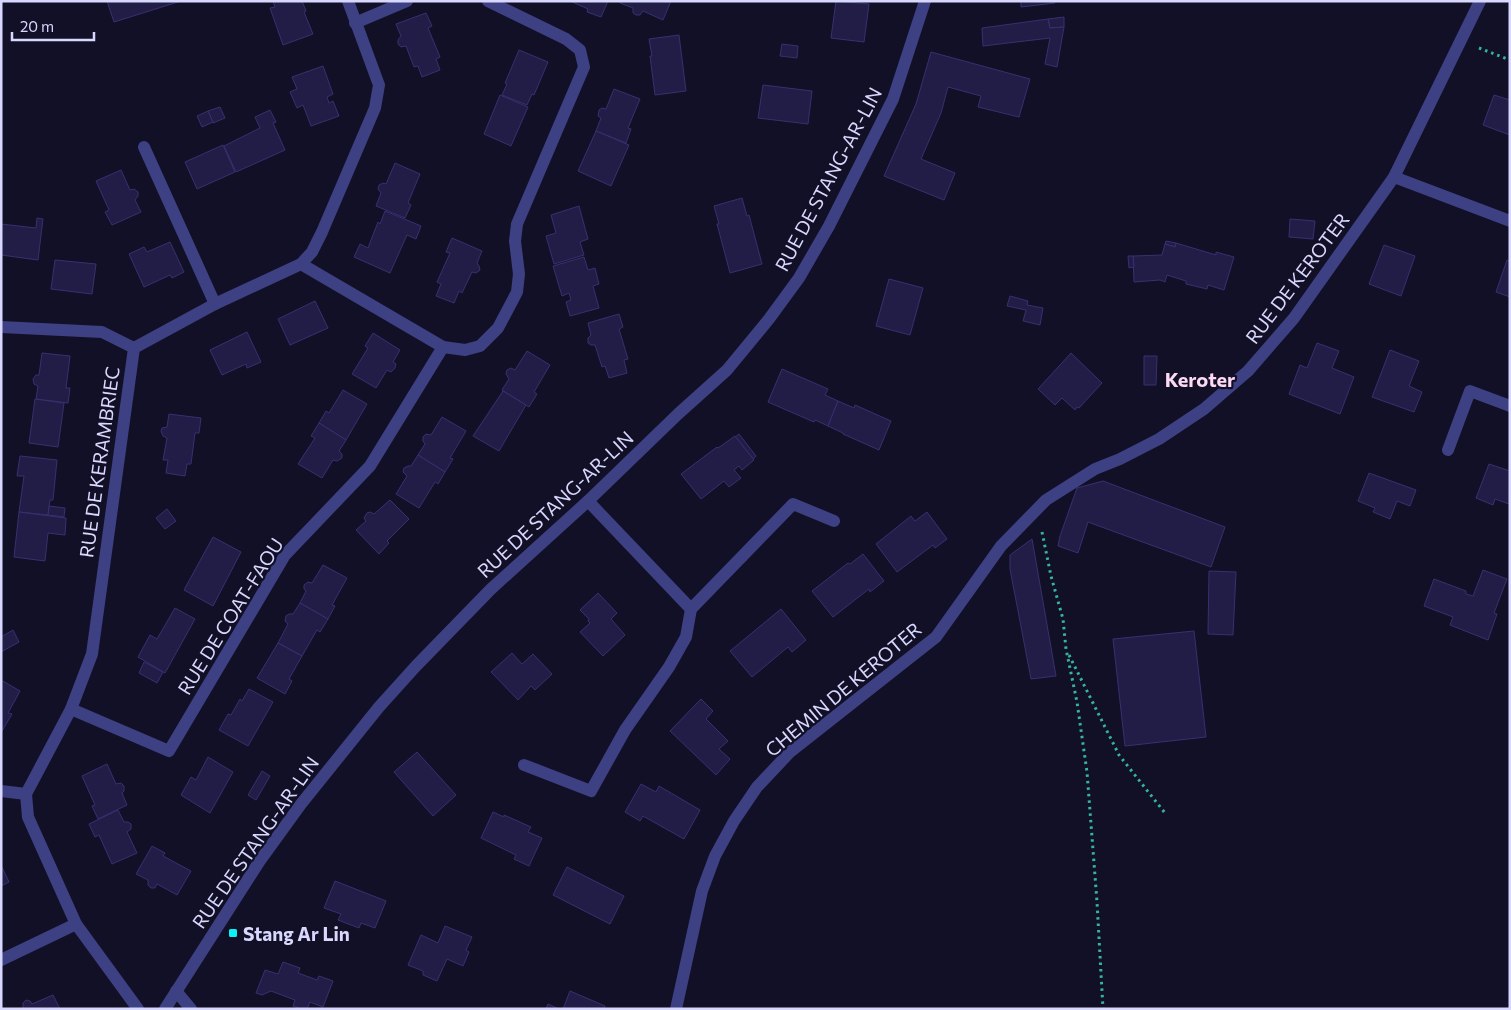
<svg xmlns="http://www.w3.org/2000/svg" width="1511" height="1010" font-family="Commissioner,sans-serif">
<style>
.building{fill:#221d46;stroke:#373071}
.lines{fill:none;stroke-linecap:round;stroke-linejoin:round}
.path{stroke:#35b4a1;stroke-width:3;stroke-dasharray:2.5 4;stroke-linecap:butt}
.street{stroke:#3d4083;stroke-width:12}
.poi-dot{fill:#0bf1f5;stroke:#121026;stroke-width:2}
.labels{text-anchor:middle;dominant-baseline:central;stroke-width:4.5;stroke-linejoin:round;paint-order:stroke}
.street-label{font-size:19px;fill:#d8d7fd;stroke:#121026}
.poi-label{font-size:19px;font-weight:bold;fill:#d8d7fd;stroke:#121026;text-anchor:start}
.neighbourhood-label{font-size:20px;font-weight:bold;fill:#fdd9f3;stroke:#121026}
</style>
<rect width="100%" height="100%" fill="#121026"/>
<g class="building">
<path d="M107 1H181L114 22Z"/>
<path d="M273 1H302L306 11 304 12 313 34 283 45 270 8 275 7Z"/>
<path d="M570 1H608L601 17 587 12 588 9Z"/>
<path d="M621 1H671L663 20 643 11 640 15H636L633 13V8L620 3Z"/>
<path d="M836 1 869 4 864 42 831 38Z"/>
<path d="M1021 1H1054L1055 3 1021 7Z"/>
<path d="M426 13 432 26 428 28 440 57 436 59 440 70 422 77 418 66 414 67 406 46 401 47 398 44V40L401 36 396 24Z"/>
<path d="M1064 17V27L1050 28 1048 19Z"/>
<path d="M1048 19 1050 28 1064 27 1057 67 1045 64 1050 38 983 46 982 28Z"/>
<path d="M679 35 686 91 655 95 650 56H652L649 39Z"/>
<path d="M782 44 798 46 797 58 780 56Z"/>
<path d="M519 50 548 62 534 95 532 94 527 105 502 95 507 84 505 83Z"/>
<path d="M931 52 1030 79 1019 117 978 107 981 96 948 87 941 113 921 159 955 173 944 200 884 176 916 104Z"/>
<path d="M323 66 333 94 327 97 329 103 333 101 339 116 311 126 303 105 297 108 290 92 297 89 292 77Z"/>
<path d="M763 85 812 91 808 124 758 118Z"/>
<path d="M614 89 640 99 628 128 631 129 626 143 596 131 601 118 598 116 599 110 602 108 606 109Z"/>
<path d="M500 95 528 107 511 146 484 134Z"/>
<path d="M1494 95 1510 100V135L1483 125Z"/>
<path d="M220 107 225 118 213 123 208 111Z"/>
<path d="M270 110 276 122 273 123 285 150 236 172 224 146 260 128 255 117Z"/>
<path d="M208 111 213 122 202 127 197 116Z"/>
<path d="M596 131 629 145 611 186 578 171Z"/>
<path d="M223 145 235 172 197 189 185 162Z"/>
<path d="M395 163 420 174 408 203 411 205 405 218 376 206 381 193 378 189 379 185 383 183 386 184Z"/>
<path d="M121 170 130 190 134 189 138 192V196L135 200 141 212 112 225 105 212 109 210 96 181Z"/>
<path d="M742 198 747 216 749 215 762 264 730 273 717 224H719L714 206Z"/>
<path d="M579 206 588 239 580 242 584 255 554 264 546 236 556 233 551 215Z"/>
<path d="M385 211 421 226 416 239 407 235 390 273 354 257 360 244 368 248 378 222 380 224Z"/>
<path d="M37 218 43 219 38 260 1 255V224L36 228Z"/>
<path d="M1290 219 1315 221 1313 239 1289 237Z"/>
<path d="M452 238 482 251 477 263 479 266 480 270 476 273 472 272 462 293 459 291 454 303 436 296 441 284 437 282 450 253 446 252Z"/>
<path d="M1166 241 1176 243 1175 247 1165 244Z"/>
<path d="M170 242 184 272 172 278 170 275 144 287 129 254 144 247 147 252Z"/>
<path d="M1176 243 1216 255V252L1234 257 1224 290 1208 285 1207 289 1186 284V281L1167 275 1165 282 1160 280 1134 282 1133 256 1162 255 1165 244 1175 247Z"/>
<path d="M1384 245 1415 256 1401 296 1369 284Z"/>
<path d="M1128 256H1133L1134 267 1129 268Z"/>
<path d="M584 257 588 270 595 268 599 284 593 286 599 308 570 316 566 302 571 300 569 293 562 296 553 266Z"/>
<path d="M55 260 96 264 92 294 51 289Z"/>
<path d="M1507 260 1510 261V297L1496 292Z"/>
<path d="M889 279 923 288 910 335 876 326Z"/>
<path d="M1010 296 1028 301 1027 305 1043 308 1040 325 1023 321 1026 310 1007 306Z"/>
<path d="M315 301 328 328 290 345 278 319Z"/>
<path d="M619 314 623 327 619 329 628 359 624 360 627 373 609 378 605 366 602 367 595 345H591L588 343V338L591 335 588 323Z"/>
<path d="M247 332 261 362 247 368 246 364 222 375 210 350Z"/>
<path d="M373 333 400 350 393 362 396 364 395 368 391 372 387 370 376 388 352 374 368 348 365 346Z"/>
<path d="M1317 343 1339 351 1332 368 1354 377 1340 414 1289 394 1300 365 1307 368Z"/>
<path d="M1390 350 1419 361 1409 386 1422 392 1414 412 1372 397Z"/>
<path d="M527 351 550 365 534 392 537 394 529 407 502 390 509 379 506 374 507 370 511 368 515 370Z"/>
<path d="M42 353 70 356 66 388H70L68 403 36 399 38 386 34 384 33 379 36 375H39Z"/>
<path d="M1071 353 1102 383 1079 408 1077 407 1075 410 1062 398 1055 405 1038 389Z"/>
<path d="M1144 356H1157L1156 385H1144Z"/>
<path d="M782 369 828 389 825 395 838 401 828 426 815 420 814 422 768 402Z"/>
<path d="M343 390 367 404 346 440 319 423 326 411 329 413Z"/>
<path d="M503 391 526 405 499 451 473 436Z"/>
<path d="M35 399 64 403 58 447 29 443Z"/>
<path d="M838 401 854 408 855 405 891 421 879 450 843 434V433L828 426Z"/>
<path d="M169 414 201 418 199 433H195L191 464H187L185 476 166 473 168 460H163L167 438 163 436 161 431 162 428 167 427Z"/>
<path d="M442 417 466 431 450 458 453 459 445 472 418 455 425 444 423 441V437L426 434 431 435Z"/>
<path d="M319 423 346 440 339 451 342 454V458L337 461 333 460 322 478 298 464 315 438 311 436Z"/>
<path d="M739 434 756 456 753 459 735 437Z"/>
<path d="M735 436 754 460 742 470 739 466 734 470 741 478 729 487 724 481 701 499 681 474 717 447 718 448Z"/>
<path d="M418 455 445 472 438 484 435 482 419 508 396 494 407 476 403 472 404 468 408 466H411Z"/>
<path d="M20 456 57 460 53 500H50L48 515 19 512 24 476H17Z"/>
<path d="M1489 464 1510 471 1509 504 1495 499 1493 505 1476 498Z"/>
<path d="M1369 473 1416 490 1410 506 1397 501 1390 519 1373 512 1375 508 1358 501Z"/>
<path d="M1103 481 1225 527 1211 567 1088 522 1078 553 1058 546 1060 536 1077 488Z"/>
<path d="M390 500 409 519 387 541 389 543 379 554 356 530 366 521 364 518 367 513 370 512 374 514Z"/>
<path d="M49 506 65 508 64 517 48 515Z"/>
<path d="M167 509 176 521 165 529 156 518Z"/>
<path d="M19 512 66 518 65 535 48 533 45 561 14 557Z"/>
<path d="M927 512 947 539 935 548 933 545 897 572 876 544 911 516 915 521Z"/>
<path d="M213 537 241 552 213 606 184 590Z"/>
<path d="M1032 539 1056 676 1031 679 1010 569V555Z"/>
<path d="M863 554 884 581 870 592 869 589 833 617 812 591 848 563 850 564Z"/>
<path d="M323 565 347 578 332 605 335 606 328 619 300 603 306 591 304 589V585L308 582 312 583Z"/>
<path d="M1483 570 1507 579 1494 613 1497 614 1488 640 1450 625 1453 617 1424 606 1434 579 1466 591V594L1473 596Z"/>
<path d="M1209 571 1236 572 1233 635 1208 634Z"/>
<path d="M598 593 617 613 611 619 625 635 603 656 580 632 590 623 588 621 589 619 580 610Z"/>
<path d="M300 603 328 619 320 632 317 630 302 656 278 643 288 624 285 621 286 616 289 614H293Z"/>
<path d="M175 608 195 619 165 673 138 657 150 635 157 639Z"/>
<path d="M781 609 806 640 792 652 788 647 752 677 730 651Z"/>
<path d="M13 630 19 642 1 652V637Z"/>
<path d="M1194 631 1206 737 1125 746 1113 639Z"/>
<path d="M278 643 302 656 289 679 292 681 285 694 257 678Z"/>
<path d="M512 653 522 664 533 654 552 674 535 690 531 686 518 700 491 672Z"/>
<path d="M144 662 163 672 157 683 139 673Z"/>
<path d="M1 680 20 691 8 713 12 714 2 731Z"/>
<path d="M249 689 273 702 248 746 219 730 228 714 231 715 240 699 242 701Z"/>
<path d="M701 699 713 711 706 719 728 741 719 749 730 759 716 775 670 731Z"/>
<path d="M417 752 456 795 433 816 394 772Z"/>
<path d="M208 757 233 772 210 813 181 795 191 777 196 780Z"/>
<path d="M107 764 116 784 121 783 124 786V791L122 793 127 805 98 819 92 806 95 805 82 776Z"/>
<path d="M262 771 270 776 256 800 248 795Z"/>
<path d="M641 784 656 792 659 786 700 810 684 839 643 816 640 821 625 812Z"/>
<path d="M118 810 124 822H128L131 824V829L127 832 137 853 112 864 99 835 95 837 89 824Z"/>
<path d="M493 812 504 817V815L531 827 528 832 542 838 529 866 514 859 516 855 481 838Z"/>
<path d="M152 846 165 853 163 856 191 871 177 895 157 884 155 888H151L148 885V880L136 874Z"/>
<path d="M1 865 9 882 1 886Z"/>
<path d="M567 867 624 896 610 924 553 895Z"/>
<path d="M335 881 386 901 375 928 361 923 359 928 338 920 341 914 324 908Z"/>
<path d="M445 926 472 937 466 950 469 952 463 966 447 959 437 981 423 975V971L408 965 421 935 438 943Z"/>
<path d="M283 962 300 968 298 973 317 980 319 976 333 981 323 1007 310 1002 307 1009H301L293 1006 295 1000 271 991 262 995 256 993 265 970 278 974Z"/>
<path d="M570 991 605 1006 604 1009H563Z"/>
<path d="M53 995 60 1009H21L23 1008V1003L26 1000 30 1001 32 1004Z"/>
<path d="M548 1004 559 1009H546Z"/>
</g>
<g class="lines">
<g class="path">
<path d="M1479 48 1510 60"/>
<path d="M1042 532 1051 576 1063 619 1066 649 1077 702 1087 772 1097 902 1103 1009"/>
<path d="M1069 655 1119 755 1165 813"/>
</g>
<g class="street">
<path d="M355 23 407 1"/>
<path d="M144 147 215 304"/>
<path d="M1394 177 1510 221"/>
<path d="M301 264 443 347 465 350 480 346 498 328 517 292 519 274 515 241 517 224 584 67 580 50 566 39 488 1"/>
<path d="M1 327 102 332 134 348"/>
<path d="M134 348 92 654 71 709 26 794 28 817 76 924 138 1009"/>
<path d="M134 348 215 304 301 264 312 252 322 232 375 108 379 85 348 1"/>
<path d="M1448 450 1470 391 1510 406"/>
<path d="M588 501 691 609"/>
<path d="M71 709 169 751 285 555 370 466 443 347"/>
<path d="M524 765 591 791 625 730 669 667 686 637 691 609 793 504 834 521"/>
<path d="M1 791 26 794"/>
<path d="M1 960 76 924"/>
<path d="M176 991 191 1009"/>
<path d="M165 1009 259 862 301 804 379 707 416 666 491 589 588 501 678 414 727 370 769 319 799 278 829 226 893 99 925 1"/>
<path d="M676 1009 702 891 715 856 734 821 757 787 790 752 936 637 1001 546 1046 500 1095 469 1120 459 1159 439 1204 409 1248 371 1294 318 1394 177 1480 1"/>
</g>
</g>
<rect class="poi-dot" x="228" y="928" width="10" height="10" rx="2.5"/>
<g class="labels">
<g class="street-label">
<text transform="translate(828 179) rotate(-62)">RUE DE STANG-AR-LIN</text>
<text transform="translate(1297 278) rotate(-53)">RUE DE KEROTER</text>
<text transform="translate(99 462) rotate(-82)">RUE DE KERAMBRIEC</text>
<text transform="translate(555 504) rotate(-43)">RUE DE STANG-AR-LIN</text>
<text transform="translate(230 616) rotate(-58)">RUE DE COAT-FAOU</text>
<text transform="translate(843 689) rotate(-40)">CHEMIN DE KEROTER</text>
<text transform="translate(255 842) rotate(-55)">RUE DE STANG-AR-LIN</text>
</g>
<g class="poi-label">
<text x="243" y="933">Stang Ar Lin</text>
</g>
<g class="neighbourhood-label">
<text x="1200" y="379">Keroter</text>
</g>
</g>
<rect width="1511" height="1010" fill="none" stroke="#d8d7fd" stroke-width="5"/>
<path d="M12 32v8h82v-8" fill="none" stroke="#d8d7fd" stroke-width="2.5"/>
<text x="20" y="32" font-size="15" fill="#d8d7fd" stroke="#121026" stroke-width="4" paint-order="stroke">20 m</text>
</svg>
